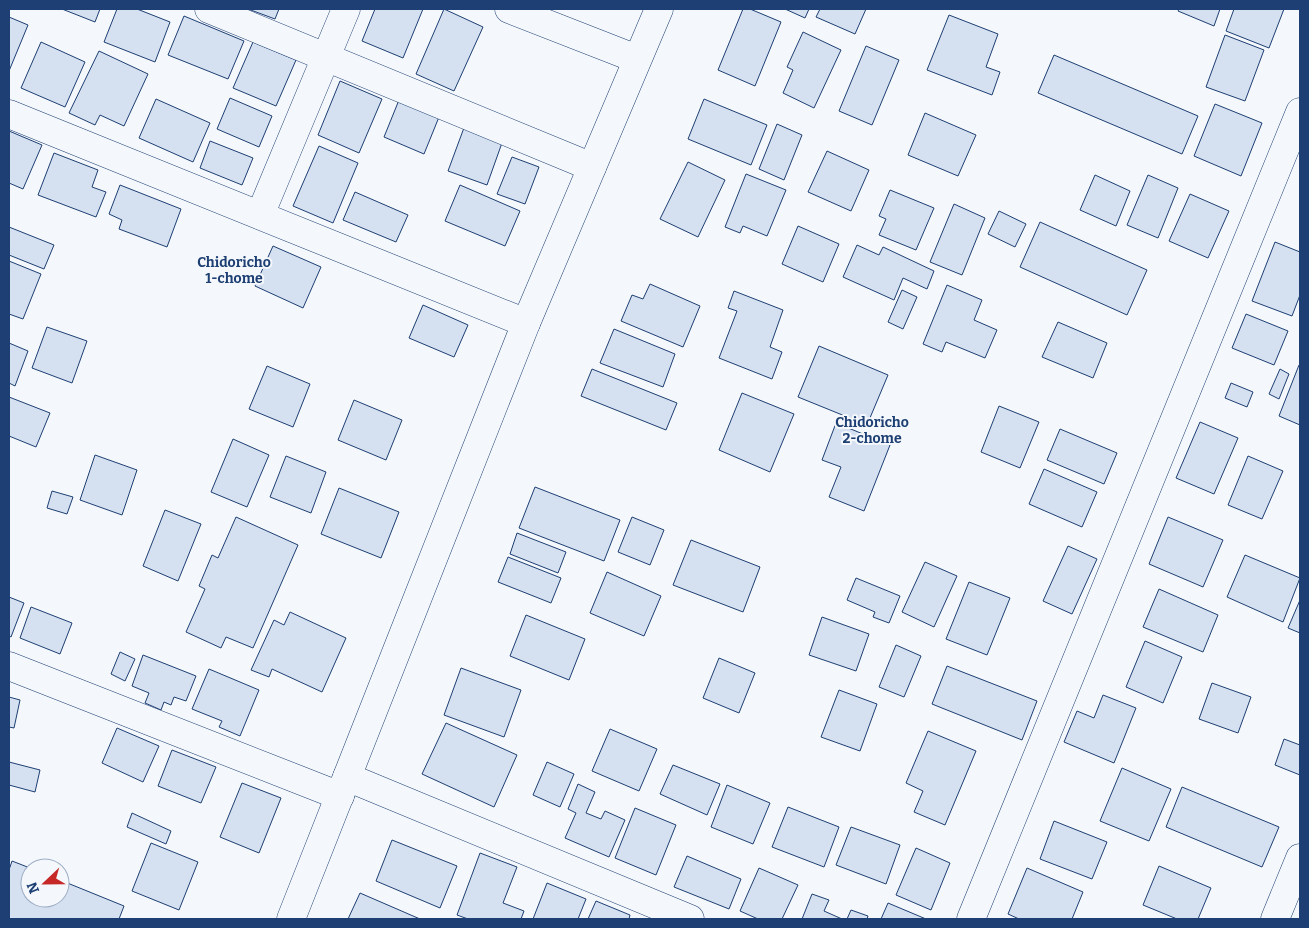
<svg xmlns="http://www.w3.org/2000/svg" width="1309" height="928" font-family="Bitter,serif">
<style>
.building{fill:#d5e0f0;stroke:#1d3f73}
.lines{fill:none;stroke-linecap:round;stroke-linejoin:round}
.minor-casing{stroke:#1d3f73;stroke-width:29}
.tertiary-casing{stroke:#1d3f73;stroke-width:29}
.minor{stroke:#f4f7fb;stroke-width:28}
.tertiary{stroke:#f4f7fb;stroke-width:28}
.labels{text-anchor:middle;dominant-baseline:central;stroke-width:4;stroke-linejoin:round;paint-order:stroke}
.neighbourhood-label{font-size:14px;font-weight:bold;fill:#1d3f73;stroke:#f4f7fb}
</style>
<rect width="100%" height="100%" fill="#f4f7fb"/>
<g class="building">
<path d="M62 9H100L95 22Z"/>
<path d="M117 9H137L170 22 155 62 104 42Z"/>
<path d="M248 9H279L275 19Z"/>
<path d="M375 9H423L403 58 362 41Z"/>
<path d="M444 9 483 27 454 91 416 74Z"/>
<path d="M743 9H750L781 22 755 86 718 70Z"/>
<path d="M785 9H809L805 18Z"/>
<path d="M820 9H866L855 34 816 17Z"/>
<path d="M1179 9H1220L1214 26 1178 11Z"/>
<path d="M1234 9H1284L1269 48 1226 31Z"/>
<path d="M949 15 998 34 986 67 1000 72 992 95 927 70Z"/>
<path d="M184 16 244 41 228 79 168 55Z"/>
<path d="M9 17 28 25 9 71Z"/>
<path d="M803 32 841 50 814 108 783 93 793 70 787 67Z"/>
<path d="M1225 35 1264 50 1245 101 1206 87Z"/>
<path d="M41 42 85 62 65 107 21 88Z"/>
<path d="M253 42 296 60 276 106 233 88Z"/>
<path d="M866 46 899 60 872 125 839 111Z"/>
<path d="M99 51 148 74 124 126 100 115 95 125 69 113Z"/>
<path d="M1054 55 1198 116 1182 154 1038 93Z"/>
<path d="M340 81 382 99 359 153 318 135Z"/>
<path d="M230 98 272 116 259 147 217 129Z"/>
<path d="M156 99 210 123 193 162 139 138Z"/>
<path d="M704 99 767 125 751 165 688 139Z"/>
<path d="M399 100 439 117 424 154 384 137Z"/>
<path d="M1215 104 1262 123 1241 176 1194 156Z"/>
<path d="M925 113 976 135 958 176 908 155Z"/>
<path d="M777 124 802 135 784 180 759 169Z"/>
<path d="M465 125 503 140 487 185 448 171Z"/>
<path d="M9 131 42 145 23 189 9 183Z"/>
<path d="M210 141 253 158 242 185 200 168Z"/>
<path d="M319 146 358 163 333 223 293 206Z"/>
<path d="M827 151 869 170 851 211 808 192Z"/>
<path d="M54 153 98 170 92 187 106 192 96 217 38 195Z"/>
<path d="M512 157 539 167 525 204 497 194Z"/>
<path d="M688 162 725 180 698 237 660 219Z"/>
<path d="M746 174 786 190 767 236 743 226 740 233 725 227Z"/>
<path d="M1095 175 1130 191 1116 226 1080 210Z"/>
<path d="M1148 175 1178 188 1158 238 1127 225Z"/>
<path d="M120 185 181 209 167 247 119 229 122 220 109 214Z"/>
<path d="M460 185 520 211 505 246 445 221Z"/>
<path d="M890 190 934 208 916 250 879 235 886 219 879 216Z"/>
<path d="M355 192 408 215 396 242 343 220Z"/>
<path d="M1190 194 1229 211 1208 258 1169 241Z"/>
<path d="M954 204 985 218 962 275 930 262Z"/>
<path d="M999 211 1026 224 1015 247 988 234Z"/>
<path d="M1040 222 1147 270 1127 315 1020 267Z"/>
<path d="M798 226 839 244 823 282 782 264Z"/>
<path d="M9 227 54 245 44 269 9 255Z"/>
<path d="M1275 242 1300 252V295L1292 316 1252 301Z"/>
<path d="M857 245 879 255 883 247 934 271 927 289 903 278 894 300 843 277Z"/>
<path d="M273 246 321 267 303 308 255 286Z"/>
<path d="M9 261 41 274 23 319 9 314Z"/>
<path d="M650 284 700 306 683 347 621 321 632 295 643 299Z"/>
<path d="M947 285 982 300 974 320 997 330 985 358 946 342 942 352 923 344Z"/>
<path d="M902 290 917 297 903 329 888 322Z"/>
<path d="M734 291 783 310 770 347 782 352 772 379 719 358 737 311 728 308Z"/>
<path d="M423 305 468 325 454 357 409 338Z"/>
<path d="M1246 314 1288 331 1274 365 1232 348Z"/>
<path d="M1058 322 1107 343 1093 378 1042 357Z"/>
<path d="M47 327 87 341 72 383 32 368Z"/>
<path d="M614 329 675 354 663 387 600 363Z"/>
<path d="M9 343 28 351 15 386 9 383Z"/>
<path d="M819 346 888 375 867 425 798 397Z"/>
<path d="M1299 365H1300V425L1279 416Z"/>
<path d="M267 366 310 384 293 427 249 409Z"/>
<path d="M592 369 677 403 666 430 581 396Z"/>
<path d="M1280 369 1289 374 1279 399 1269 394Z"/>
<path d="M1231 383 1253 392 1247 407 1225 398Z"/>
<path d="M742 393 794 414 770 472 719 450Z"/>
<path d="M9 397 50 413 36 447 9 436Z"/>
<path d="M354 400 402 420 386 460 338 440Z"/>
<path d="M999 406 1039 422 1020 468 981 452Z"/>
<path d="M1200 422 1238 438 1214 494 1176 478Z"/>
<path d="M836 423 890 445 864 511 829 497 841 467 822 460Z"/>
<path d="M1060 429 1117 453 1104 484 1047 460Z"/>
<path d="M233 439 269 455 247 507 211 492Z"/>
<path d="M95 455 137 470 122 515 80 500Z"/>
<path d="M286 456 326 472 311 513 270 497Z"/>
<path d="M1248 456 1283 471 1262 519 1228 505Z"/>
<path d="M1044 469 1097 492 1082 527 1029 504Z"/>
<path d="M535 487 620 520 604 561 519 528Z"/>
<path d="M339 488 399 512 381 558 321 534Z"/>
<path d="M52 491 73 497 67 514 47 508Z"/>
<path d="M165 510 201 524 178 581 143 566Z"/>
<path d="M236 517 298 545 253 648 226 637 221 648 186 632 205 589 199 586 212 555 218 558Z"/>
<path d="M632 517 664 530 650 565 618 552Z"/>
<path d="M1168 517 1223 540 1203 587 1149 564Z"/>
<path d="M517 533 566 552 558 573 510 554Z"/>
<path d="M691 540 760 567 743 612 673 585Z"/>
<path d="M1068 546 1097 559 1072 614 1043 601Z"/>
<path d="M1245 555 1300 578 1283 622 1227 597Z"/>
<path d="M508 557 561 578 551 603 498 582Z"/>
<path d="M925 562 957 576 934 627 902 612Z"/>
<path d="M607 572 661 596 644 636 590 613Z"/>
<path d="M856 578 900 596 889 623 873 617 875 612 847 600Z"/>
<path d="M969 582 1010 598 987 655 946 639Z"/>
<path d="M1159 589 1218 615 1203 652 1143 627Z"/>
<path d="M9 597 24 603 11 637 9 636Z"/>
<path d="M1300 600V633L1288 628Z"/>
<path d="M31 607 72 623 60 654 20 638Z"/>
<path d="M290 612 346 638 322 692 272 669 269 677 251 670 274 620 284 625Z"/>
<path d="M526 615 585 639 569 680 510 656Z"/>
<path d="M822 617 869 634 856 671 809 655Z"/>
<path d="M1145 641 1182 657 1163 703 1126 687Z"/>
<path d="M896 645 921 656 904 697 879 687Z"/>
<path d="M120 652 135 659 125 681 111 674Z"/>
<path d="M143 655 196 676 186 701 174 697 171 705 164 702 161 710 145 703 149 693 132 686Z"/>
<path d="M719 658 755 673 739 713 703 698Z"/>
<path d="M947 666 1037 701 1022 740 932 704Z"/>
<path d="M461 668 521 690 504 737 444 715Z"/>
<path d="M209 669 259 690 240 736 219 727 222 721 192 709Z"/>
<path d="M1212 683 1251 697 1238 733 1199 719Z"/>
<path d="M839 690 877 704 860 751 821 737Z"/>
<path d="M1103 695 1136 708 1114 763 1064 742 1077 711 1094 718Z"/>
<path d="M9 697 20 700 14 728 9 727Z"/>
<path d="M446 723 517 755 494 807 422 774Z"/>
<path d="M117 728 159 746 143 782 102 763Z"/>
<path d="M610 729 657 749 639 791 592 771Z"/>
<path d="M928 731 976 751 945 825 914 812 923 791 906 783Z"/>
<path d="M1284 739 1300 745V775L1275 765Z"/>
<path d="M172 750 216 767 201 803 158 786Z"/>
<path d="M9 762 40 770 35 792 9 785Z"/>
<path d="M547 762 574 774 560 807 533 795Z"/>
<path d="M673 765 720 784 707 815 660 794Z"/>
<path d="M1122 768 1171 789 1149 841 1100 821Z"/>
<path d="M242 783 281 798 259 853 220 837Z"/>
<path d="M578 784 595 792 586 813 601 819 605 811 625 820 609 857 565 838 576 813 568 809Z"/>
<path d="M727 785 770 803 753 844 711 827Z"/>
<path d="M1182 787 1279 827 1262 867 1166 827Z"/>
<path d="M788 807 839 827 824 867 772 847Z"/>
<path d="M635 808 676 825 656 875 615 858Z"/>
<path d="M132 813 171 831 166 844 127 827Z"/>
<path d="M1054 821 1107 842 1092 879 1040 859Z"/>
<path d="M851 827 900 845 886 884 836 865Z"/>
<path d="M392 840 457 866 440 908 376 881Z"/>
<path d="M151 843 198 862 179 910 132 891Z"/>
<path d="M916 848 950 863 931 910 896 895Z"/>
<path d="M480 853 517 867 503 903 524 911 521 919H468L457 915Z"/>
<path d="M687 856 741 879 729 909 674 887Z"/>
<path d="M12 861 30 868V898H60V880L124 906 119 919H9V870Z"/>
<path d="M1159 866 1211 888 1198 919H1177L1143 905Z"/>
<path d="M759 868 798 885 782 919H758L740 911Z"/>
<path d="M1027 868 1083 892 1072 919H1019L1008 914Z"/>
<path d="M547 883 586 899 578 919H533Z"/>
<path d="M360 893 420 919H348Z"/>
<path d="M812 894 829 900 824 911 842 919H802Z"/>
<path d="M596 901 630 915 629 919H588Z"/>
<path d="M888 903 926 919H881Z"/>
<path d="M851 910 868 916 867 919H847Z"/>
</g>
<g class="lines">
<g class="minor-casing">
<g id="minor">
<path d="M209 9 592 167"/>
<path d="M509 9 637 59"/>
<path d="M9 114 526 323"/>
<path d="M260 215 346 9"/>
<path d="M9 666 340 796"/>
<path d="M347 777 690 919"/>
<path d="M971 919 1300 112"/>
<path d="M1275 919 1300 858"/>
</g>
</g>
<g class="tertiary-casing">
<path id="tertiary" d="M291 919 526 323 659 9"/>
</g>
<use href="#minor" class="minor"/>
<use href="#tertiary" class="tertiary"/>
</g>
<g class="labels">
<g class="neighbourhood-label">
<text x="234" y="262">Chidoricho<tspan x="234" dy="16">1-chome</tspan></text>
<text x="872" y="422">Chidoricho<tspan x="872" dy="16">2-chome</tspan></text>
</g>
</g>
<rect width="1309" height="928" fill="none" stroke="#1d3f73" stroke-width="20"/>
<g transform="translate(45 883) rotate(248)"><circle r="24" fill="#f4f7fb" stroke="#9eadc5"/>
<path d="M0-4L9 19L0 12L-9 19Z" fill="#c62828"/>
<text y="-8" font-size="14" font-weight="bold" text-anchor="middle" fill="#1d3f73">N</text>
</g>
</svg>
